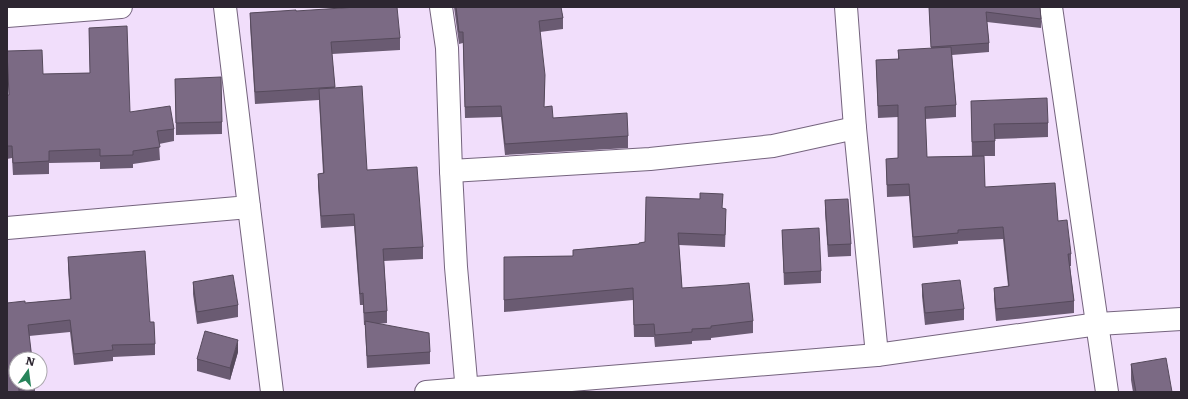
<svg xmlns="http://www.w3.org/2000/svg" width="1188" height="399" font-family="Literata,serif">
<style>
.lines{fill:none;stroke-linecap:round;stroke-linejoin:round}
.minor-casing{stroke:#75647e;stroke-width:24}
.minor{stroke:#fff;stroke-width:22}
.wall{fill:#6a5b72}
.shaded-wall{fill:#564a5c}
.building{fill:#7b6a84;stroke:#564a5c}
</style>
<rect width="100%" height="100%" fill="#f1defb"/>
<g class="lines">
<g class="minor-casing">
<g id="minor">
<path d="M441 7 447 48 451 171 456 267 467 392"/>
<path d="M846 7 855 128"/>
<path d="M1051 7 1107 392"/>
<path d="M7 16 121 7"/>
<path d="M451 171 650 159 773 146 855 128 877 355"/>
<path d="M249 207 272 392"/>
<path d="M7 228 249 207 225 7"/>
<path d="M426 392 877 355 1098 324 1181 319"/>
</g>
</g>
<use href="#minor" class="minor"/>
</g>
<g class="wall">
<path d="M454 7H561L563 18V29L540 32 545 86 544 107 553 118 628 136V148L505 155 501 117 465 118 463 43 459 44Z"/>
<path d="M929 7H1040L1041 19V28L987 22 989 43V52L952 55 956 105V117L925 119 927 157 972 156 971 101 1048 123V137L995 139V156H984L985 187 1058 221 1071 254V266H1070L1074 301V313L996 321 994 299V288L1008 286 1003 239 958 241V244L913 248 909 196 887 197 886 159 898 158V117L878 118 876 60 898 59V50L931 49Z"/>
<path d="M296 11 400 38V50L332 54 335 88 367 170 423 247V259L384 261 387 311V323L378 324 430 352V364L367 368 365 325H364L363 305H360L354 226 321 228 318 186V174L323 173 319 100 255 104 250 25V13Z"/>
<path d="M89 28 130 112 174 129V141L159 144 160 160 133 164V168L100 169V162L49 163V174L13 175 12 158 7 159V95H9L7 51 43 74 90 73Z"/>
<path d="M175 79 222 122V134L176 135Z"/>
<path d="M825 200 851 244V256L828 257 825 212Z"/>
<path d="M723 208 726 221 725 247 679 245 682 288 753 321V333L711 338V340L692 341V344L655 347 654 337H634L633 300 504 312V257L573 256V250L639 244 645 242Z"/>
<path d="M782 230 821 271V283L784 285Z"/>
<path d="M68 257 150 322 155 344V355L113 357V361L74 365 70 332 29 336 35 384V392H7L25 303 70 299 68 268Z"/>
<path d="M193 282 238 305V317L197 324 193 294Z"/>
<path d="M922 284 964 309V320L925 325 922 296Z"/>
<path d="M238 352 230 380 197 371V359Z"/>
<path d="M1131 364 1172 392H1133L1131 380Z"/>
</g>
<path class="shaded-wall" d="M238 340V352L230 380V368Z"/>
<g class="building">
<path d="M357 7H397L400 38 331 42 335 87 255 92 250 13 296 10V11Z"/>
<path d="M456 7H561L563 18 539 21 545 75 544 107 552 106 553 118 627 113 628 136 505 144 501 106 465 107 463 32H459Z"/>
<path d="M929 7H1040L1041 19 986 12 989 43 931 47Z"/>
<path d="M127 26 130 112 170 106 174 129 157 131 160 147 133 151V155L100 156V149L49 151V161L13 163 12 146H7V95H9L7 51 42 50 43 74 90 73 89 28Z"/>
<path d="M951 47 956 105 925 107 927 157 984 156 985 187 1055 183 1058 221 1067 220 1071 254H1068L1074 301 996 309 994 288 1009 286 1003 227 958 230V233L913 237 909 184 887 185 886 159 898 158V105L878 106 876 60 899 59 898 50Z"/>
<path d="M221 77 222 122 176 123 175 79Z"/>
<path d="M362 86 367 170 417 167 423 247 383 249 387 311 364 313 363 293 360 294 354 214 321 216 318 174 324 173 319 89Z"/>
<path d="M1047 98 1048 123 994 124 995 141 972 142 971 101Z"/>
<path d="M700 193 723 194 722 208 726 209 725 235 678 233 682 288 727 285 749 283 753 321 711 326V328L692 329V332L655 335 654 324 634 325 633 288 504 300V257L573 256V250L639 244V243L645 242 646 197 700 199Z"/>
<path d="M848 199 851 244 828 245 825 200Z"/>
<path d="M819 228 821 271 784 273 782 230Z"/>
<path d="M145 251 150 322H154L155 344 112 345 113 350 74 354 70 320 28 325 32 359H16V383H34L35 384 19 386V392H7V303L25 301V303L71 299 68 257Z"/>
<path d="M233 275 238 305 197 312 193 282Z"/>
<path d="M960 280 964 309 925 313 922 284Z"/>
<path d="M365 321 429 333 430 352 367 356Z"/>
<path d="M205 331 238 340 230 368 197 359Z"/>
<path d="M1166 358 1172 392H1136L1131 364Z"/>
</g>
<rect width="1188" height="399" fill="none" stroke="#2d2631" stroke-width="16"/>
<g transform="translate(28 371) rotate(14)"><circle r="19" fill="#ffffff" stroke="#aba8ad"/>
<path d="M0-3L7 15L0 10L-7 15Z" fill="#27845a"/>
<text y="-6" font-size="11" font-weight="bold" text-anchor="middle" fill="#2d2631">N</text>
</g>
</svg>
